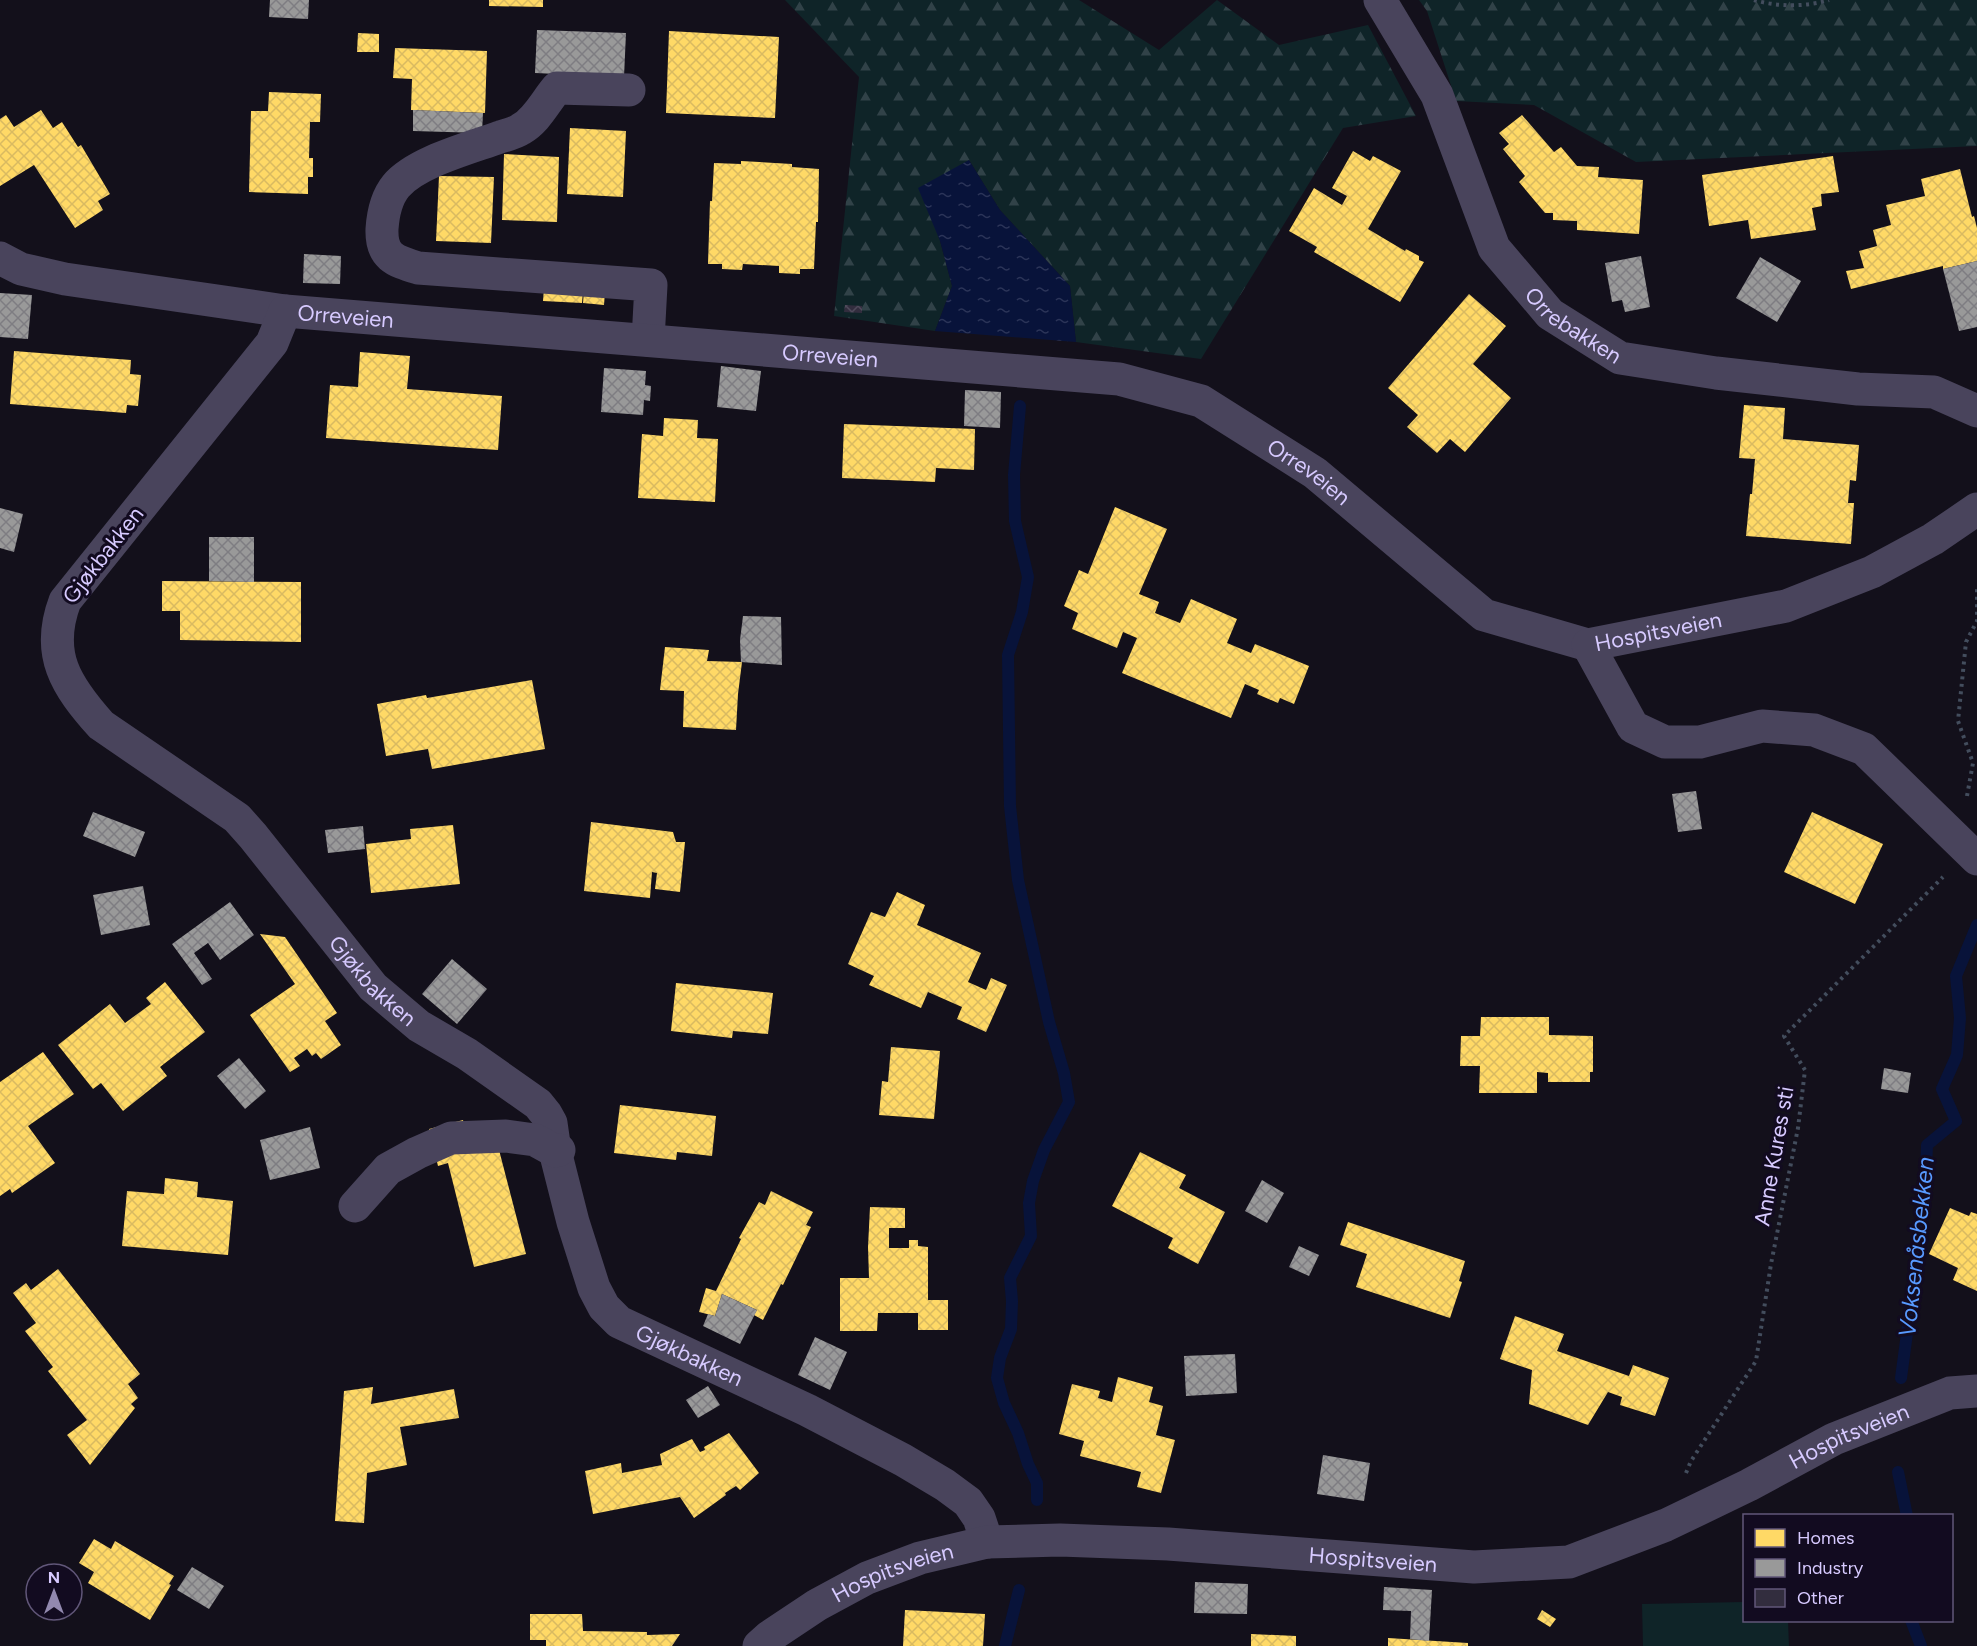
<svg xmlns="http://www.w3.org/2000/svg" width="1977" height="1646" font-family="Figtree,sans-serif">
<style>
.grass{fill:#0f2428}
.forest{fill:url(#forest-firs)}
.water{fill:url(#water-ripples)}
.homes{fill:url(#homes-cross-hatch)}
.industry{fill:url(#industry-cross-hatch)}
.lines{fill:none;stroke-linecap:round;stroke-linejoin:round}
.stream{stroke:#08133a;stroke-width:12}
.building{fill:url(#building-cross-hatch)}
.path{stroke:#434d5d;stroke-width:4;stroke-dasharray:3 4.5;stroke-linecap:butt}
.minor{stroke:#49445c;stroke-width:33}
.labels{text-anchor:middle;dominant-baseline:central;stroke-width:6;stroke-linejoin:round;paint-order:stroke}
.street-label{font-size:22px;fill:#d7caff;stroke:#120b20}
.water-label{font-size:24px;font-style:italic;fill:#589aff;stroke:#120b20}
</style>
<defs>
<pattern id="forest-firs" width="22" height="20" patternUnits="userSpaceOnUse" patternTransform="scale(1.5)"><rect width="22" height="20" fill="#0f2428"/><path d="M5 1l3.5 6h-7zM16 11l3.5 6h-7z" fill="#314248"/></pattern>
<pattern id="water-ripples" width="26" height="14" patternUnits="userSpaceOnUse" patternTransform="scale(1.5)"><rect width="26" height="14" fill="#08133a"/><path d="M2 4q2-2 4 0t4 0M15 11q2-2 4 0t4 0" fill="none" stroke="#2b3458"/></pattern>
<pattern id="homes-cross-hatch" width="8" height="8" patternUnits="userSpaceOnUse" patternTransform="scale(1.5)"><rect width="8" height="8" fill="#ffd966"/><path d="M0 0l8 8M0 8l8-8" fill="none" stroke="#d9ba61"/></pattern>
<pattern id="industry-cross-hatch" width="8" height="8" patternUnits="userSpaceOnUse" patternTransform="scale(1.5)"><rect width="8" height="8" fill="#999"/><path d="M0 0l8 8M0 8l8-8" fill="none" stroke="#7e7d82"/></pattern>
<pattern id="building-cross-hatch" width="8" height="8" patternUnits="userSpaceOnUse" patternTransform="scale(1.5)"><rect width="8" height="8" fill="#322d3e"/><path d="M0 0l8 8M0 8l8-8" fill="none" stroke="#4f4a5b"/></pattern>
</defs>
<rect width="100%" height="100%" fill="#13101b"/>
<path class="grass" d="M1744 1602V1620L1788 1621 1789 1646H1643L1642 1604Z"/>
<g class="forest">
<path d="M785 0H1079L1159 50 1217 0 1279 45 1368 25 1416 116 1343 128 1201 359 1076 342 1070 286 1000 210 969 160 940 241 952 286 935 331 834 316 859 77Z"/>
<path d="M1419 0H1977V146L1636 162 1534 105 1456 101 1427 11Z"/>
</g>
<path class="water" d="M969 160 1000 210 1070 286 1076 342 935 331 952 286 940 241 918 188Z"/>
<g class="homes">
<path d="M489 0H543V7L489 6Z"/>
<path d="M669 31 779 37 775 118 666 113Z"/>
<path d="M358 33 379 34V52H357Z"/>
<path d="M395 48 487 51 485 113 411 110 412 79 393 78Z"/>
<path d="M269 92 321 94 320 122H310L309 158H313V177H308V194L249 192 251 111H268Z"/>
<path d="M41 110 53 128 62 122 78 147 81 145 110 194 98 201 103 210 75 228 34 165 0 186V119L6 115 14 127Z"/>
<path d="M1522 115 1554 152 1561 147 1577 166 1599 167 1598 177 1643 180 1639 234 1577 230V221L1553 220V213H1545L1519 182 1525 176 1503 149 1509 144 1499 133Z"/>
<path d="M570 128 626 131 623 197 567 194Z"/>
<path d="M1353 151 1370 161 1373 156 1401 171 1368 229 1405 251 1406 249 1419 256V260L1424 262 1400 302 1314 252 1317 247 1289 231 1314 188 1342 205 1347 196 1332 188Z"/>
<path d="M504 154 559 157 557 222 502 220Z"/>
<path d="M1833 156 1839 192 1821 194 1822 206 1812 208 1816 230 1751 239 1748 220 1709 226 1702 175Z"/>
<path d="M741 161 792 164V167L819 169 818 222H816L814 269H800V274L779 273V266L743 264 742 270 722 269V264H708L710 201H712L714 163 741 164Z"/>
<path d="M1960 169 1972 217 1974 216 1977 228V261L1943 269V266L1851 289 1846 271 1864 268 1859 251 1877 246 1873 230 1891 225 1886 205 1925 196 1921 179Z"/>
<path d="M439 176 494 177 491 243 436 241Z"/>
<path d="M544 288 583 291 582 303 543 301Z"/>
<path d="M584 291 605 292 604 305 583 303Z"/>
<path d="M1469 294 1506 326 1473 364 1511 398 1465 452 1450 439 1437 453 1407 427 1418 415 1388 388Z"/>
<path d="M14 351 131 360 130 374 141 375 138 406 127 405 126 413 10 404Z"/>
<path d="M360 352 410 356 407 389 502 396 498 450 326 438 330 385 358 387Z"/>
<path d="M1744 405 1785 408 1783 439 1859 445 1856 481 1850 480 1848 503H1854L1851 544 1746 536 1750 494H1752L1755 459 1739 458Z"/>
<path d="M664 418 698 420 697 438 718 439 715 502 638 498 642 434 663 436Z"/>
<path d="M844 424 975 429 974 470 936 468 935 482 842 478Z"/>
<path d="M1115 507 1167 529 1139 594 1159 602 1155 613 1180 623 1191 599 1237 619 1227 643 1251 653 1255 644 1309 666 1294 704 1280 698 1278 703 1257 694 1259 690 1245 684 1231 718 1122 673 1137 638 1123 632 1117 648 1072 629 1078 613 1064 606 1079 570 1088 574Z"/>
<path d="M162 581 301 582V642L180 640V611H162Z"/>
<path d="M665 647 709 650 707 661 742 662 738 694 736 730 683 727 684 691 660 690Z"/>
<path d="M532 680 545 749 432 769 428 749 386 756 377 704 426 695 427 698Z"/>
<path d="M1812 812 1883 844 1855 904 1784 872Z"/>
<path d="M591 822 673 832 676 842H685L680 892 655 889 657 873 652 872 650 898 584 891Z"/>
<path d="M453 825 460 884 371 893 366 844 411 839 410 829Z"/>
<path d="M897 892 925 905 917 925 981 953 968 982 986 990 991 978 1007 985 986 1032 957 1019 962 1007 928 992 921 1008 869 985 874 976 848 964 871 912 885 917Z"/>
<path d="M260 934 285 937 337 1013 325 1021 341 1045 321 1059 316 1053 312 1056 307 1049 294 1058 300 1066 290 1072 250 1015 295 984Z"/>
<path d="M165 982 205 1032 160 1067 167 1076 123 1111 101 1083 93 1089 58 1045 110 1004 125 1023 151 1004 146 998Z"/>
<path d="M676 983 773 993 768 1034 733 1031 732 1038 671 1031Z"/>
<path d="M1481 1017H1549V1035L1593 1036V1072H1590V1082H1548V1073L1537 1072V1093H1479L1480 1066H1460L1461 1036H1480Z"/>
<path d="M891 1047 940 1051 934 1119 879 1115 882 1081 888 1082Z"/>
<path d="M43 1052 74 1094 28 1126 55 1163 12 1193 10 1189 0 1196V1082Z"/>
<path d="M620 1105 716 1116 712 1156 677 1152 676 1160 614 1153Z"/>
<path d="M463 1120 471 1153 498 1146 526 1254 474 1267 448 1163 438 1166 429 1129Z"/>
<path d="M1140 1152 1186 1175 1179 1188 1225 1212 1198 1264 1168 1248 1173 1238 1112 1206Z"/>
<path d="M165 1178 198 1182 197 1197 233 1201 228 1255 122 1246 127 1191 164 1194Z"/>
<path d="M771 1191 813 1212 806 1225 811 1227 783 1285 781 1284 763 1320 754 1315 757 1310 722 1294 715 1316 699 1312 706 1288 716 1291 741 1239 739 1238 759 1202 765 1205Z"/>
<path d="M870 1207 905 1208V1228H889V1248H909V1240H918V1246L928 1247V1300H948V1330H918V1313H878L877 1331H840V1278H869L868 1247Z"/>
<path d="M1950 1208 1969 1216 1971 1212 1977 1214V1291L1953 1280 1958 1268 1929 1254Z"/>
<path d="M1348 1222 1465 1261 1459 1281 1462 1282 1450 1318 1356 1287 1367 1254 1340 1245Z"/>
<path d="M58 1269 140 1374 128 1384 138 1398 131 1404 135 1408 90 1465 67 1435 87 1420 48 1371 53 1367 25 1331 36 1323 13 1293 26 1283 31 1290Z"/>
<path d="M1515 1316 1564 1334 1557 1351 1629 1376 1633 1365 1669 1378 1655 1416 1620 1405 1622 1397 1608 1392 1588 1425 1529 1404 1532 1370 1500 1359Z"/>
<path d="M1118 1377 1153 1387 1149 1402 1163 1406 1156 1435 1175 1440 1161 1493 1137 1487 1141 1472 1080 1456 1084 1441 1059 1434 1072 1384 1100 1391 1098 1398 1112 1402Z"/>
<path d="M373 1387 371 1404 454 1389 459 1418 400 1427 407 1465 367 1473 364 1523 335 1521 344 1391Z"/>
<path d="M729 1433 759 1473 740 1490 736 1486 725 1493 726 1495 694 1518 680 1497 593 1514 585 1471 621 1463 622 1473 662 1465 660 1454 692 1439 700 1452 705 1450 704 1447Z"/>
<path d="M94 1539 111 1549 115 1541 174 1576 169 1584 171 1585 150 1620 88 1583 94 1572 79 1563Z"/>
<path d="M905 1610 985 1614 983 1646H903Z"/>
<path d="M1542 1610 1556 1619 1550 1627 1537 1619Z"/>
<path d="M530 1614H582L583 1631 647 1632V1635L680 1634 672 1646H546V1640H530Z"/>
<path d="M1251 1634 1296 1636V1646H1251Z"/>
<path d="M1388 1638 1468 1643V1646H1388Z"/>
</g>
<g class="industry">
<path d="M270 0H309L308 19 269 17Z"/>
<path d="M537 30 626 33 624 77 535 73Z"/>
<path d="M413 110 483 113 482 133 413 131Z"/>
<path d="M304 254 341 256 340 284 303 283Z"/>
<path d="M1641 256 1650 307 1625 312 1622 300 1612 302 1605 263Z"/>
<path d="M1760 257 1801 281 1777 322 1736 298Z"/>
<path d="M1977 261V327L1959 331 1943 269Z"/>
<path d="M0 293 32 295 28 339 0 337Z"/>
<path d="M721 366 761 371 756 411 717 407Z"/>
<path d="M604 368 646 371 645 385 651 386 650 401 644 400 643 415 601 412Z"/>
<path d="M965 390 1001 392 1000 428 964 426Z"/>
<path d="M0 508 23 514 14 552 0 548Z"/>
<path d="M209 537H254V582L209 581Z"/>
<path d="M743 616 781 617 782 665 741 662 740 640Z"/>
<path d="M1696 791 1702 829 1678 832 1672 794Z"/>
<path d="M93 812 145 832 135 857 83 836Z"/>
<path d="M363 826 365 849 328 853 325 830Z"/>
<path d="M143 886 150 925 101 935 93 895Z"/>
<path d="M230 902 254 935 220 960 208 943 194 953 212 979 202 985 172 944Z"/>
<path d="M452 959 487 989 457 1024 422 994Z"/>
<path d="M239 1058 266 1091 245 1109 217 1076Z"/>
<path d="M1884 1068 1911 1073 1908 1093 1881 1089Z"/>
<path d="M310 1127 320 1168 270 1180 260 1140Z"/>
<path d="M1262 1180 1284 1193 1267 1223 1245 1211Z"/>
<path d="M1299 1246 1319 1255 1309 1276 1289 1267Z"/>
<path d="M722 1294 757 1310 740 1344 703 1326 708 1314 715 1316Z"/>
<path d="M815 1337 847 1352 830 1390 798 1375Z"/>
<path d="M1235 1354 1237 1393 1186 1396 1184 1356Z"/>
<path d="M708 1386 720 1405 698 1418 686 1400Z"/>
<path d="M1323 1455 1370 1463 1364 1501 1317 1494Z"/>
<path d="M192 1567 224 1586 209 1609 177 1590Z"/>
<path d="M1195 1582 1248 1584 1247 1614 1194 1613Z"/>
<path d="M1384 1587 1432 1590 1429 1641 1410 1639 1411 1611 1383 1610Z"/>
</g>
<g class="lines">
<g class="stream">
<path d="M1020 406 1014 475 1015 521 1028 577 1022 612 1008 655 1010 806 1018 880 1049 1022 1064 1073 1069 1102 1044 1150 1033 1181 1029 1203 1031 1236 1010 1278 1012 1301 1011 1329 1000 1358 997 1378 1004 1403 1018 1433 1028 1464 1037 1483V1500"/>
<path d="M1901 1378 1925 1199 1927 1145 1956 1121 1942 1089 1957 1055 1960 1018 1956 976 1977 925"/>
<path d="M1898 1472 1907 1516"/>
<path d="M1911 1620 1921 1646"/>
<path d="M1005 1646 1019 1590"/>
</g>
</g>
<path class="building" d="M845 305 862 306V313L844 312Z"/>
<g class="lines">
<g class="path">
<path d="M1754 0C1777 7 1806 7 1829 0"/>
<path d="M1967 796 1973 763 1958 721 1966 642 1977 621V586"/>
<path d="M1686 1473 1691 1461 1756 1361 1771 1264 1798 1128 1805 1070 1784 1036 1943 877"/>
</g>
<g class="minor">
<path id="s1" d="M1380 0 1437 95 1494 248 1550 314 1620 358 1716 373 1858 389 1934 392 1977 411"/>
<path d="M629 90 557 88C545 102 537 120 521 129 515 133 507 135 500 137 470 148 416 162 396 186 387 197 383 214 382 229 381 257 395 261 418 268L651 285 648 340"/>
<path id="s2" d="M0 258 21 269 65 279 285 311 1119 379 1201 401 1315 473 1484 615 1588 645 1786 606 1872 572 1933 539 1977 509"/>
<path id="s3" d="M285 311 272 343 65 601C45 654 66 686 101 725L237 818 253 836 373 987 419 1026 467 1054 538 1104 546 1114 551 1123 555 1151 573 1222 594 1288 604 1307 619 1322 807 1410 903 1460 945 1485 968 1502 979 1518 987 1542"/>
<path d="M1588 645 1633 727 1665 742H1700L1762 726 1814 730 1864 749 1977 859"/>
<path d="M355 1206 388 1169 417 1153 451 1138 506 1136 535 1140 555 1151 559 1150"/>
<path id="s4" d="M759 1646 769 1637 817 1605 867 1578 920 1558 987 1542 1060 1540 1168 1544 1474 1567 1569 1562 1666 1525 1749 1485 1834 1439 1950 1393 1977 1391"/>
</g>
</g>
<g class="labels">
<g class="street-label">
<text stroke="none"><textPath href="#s2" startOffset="352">Orreveien</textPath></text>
<text stroke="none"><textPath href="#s1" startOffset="386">Orrebakken</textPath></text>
<text stroke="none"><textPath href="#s2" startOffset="838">Orreveien</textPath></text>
<text stroke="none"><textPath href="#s2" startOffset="1342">Orreveien</textPath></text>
<text transform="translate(103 555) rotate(-52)">Gjøkbakken</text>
<text stroke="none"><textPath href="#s2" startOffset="1748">Hospitsveien</textPath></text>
<text stroke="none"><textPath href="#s3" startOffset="880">Gjøkbakken</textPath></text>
<text transform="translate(1774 1156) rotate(-80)">Anne Kures sti</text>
<text stroke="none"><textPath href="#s3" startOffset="1402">Gjøkbakken</textPath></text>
<text stroke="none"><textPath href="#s4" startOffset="1144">Hospitsveien</textPath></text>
<text stroke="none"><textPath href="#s4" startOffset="640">Hospitsveien</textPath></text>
<text stroke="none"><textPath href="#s4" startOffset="154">Hospitsveien</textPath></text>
</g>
<g class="water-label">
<text transform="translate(1916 1247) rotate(-84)">Voksenåsbekken</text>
</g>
</g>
<rect x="1743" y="1514" width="210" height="108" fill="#120b20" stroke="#615779" stroke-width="1.5"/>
<rect x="1755" y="1529" width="30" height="18" fill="#ffd966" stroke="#615779" stroke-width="1.5"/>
<text x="1797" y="1544" font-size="18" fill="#d7caff">Homes</text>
<rect x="1755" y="1559" width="30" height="18" fill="#999999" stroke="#615779" stroke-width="1.5"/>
<text x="1797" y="1574" font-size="18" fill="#d7caff">Industry</text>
<rect x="1755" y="1589" width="30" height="18" fill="#322d3e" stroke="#615779" stroke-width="1.5"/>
<text x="1797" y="1604" font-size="18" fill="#d7caff">Other</text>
<g transform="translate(54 1592)"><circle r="28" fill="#120b20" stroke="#615779" stroke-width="1.5"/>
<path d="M0-4.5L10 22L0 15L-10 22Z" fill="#9289af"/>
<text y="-9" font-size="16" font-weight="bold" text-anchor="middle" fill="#d7caff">N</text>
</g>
</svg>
